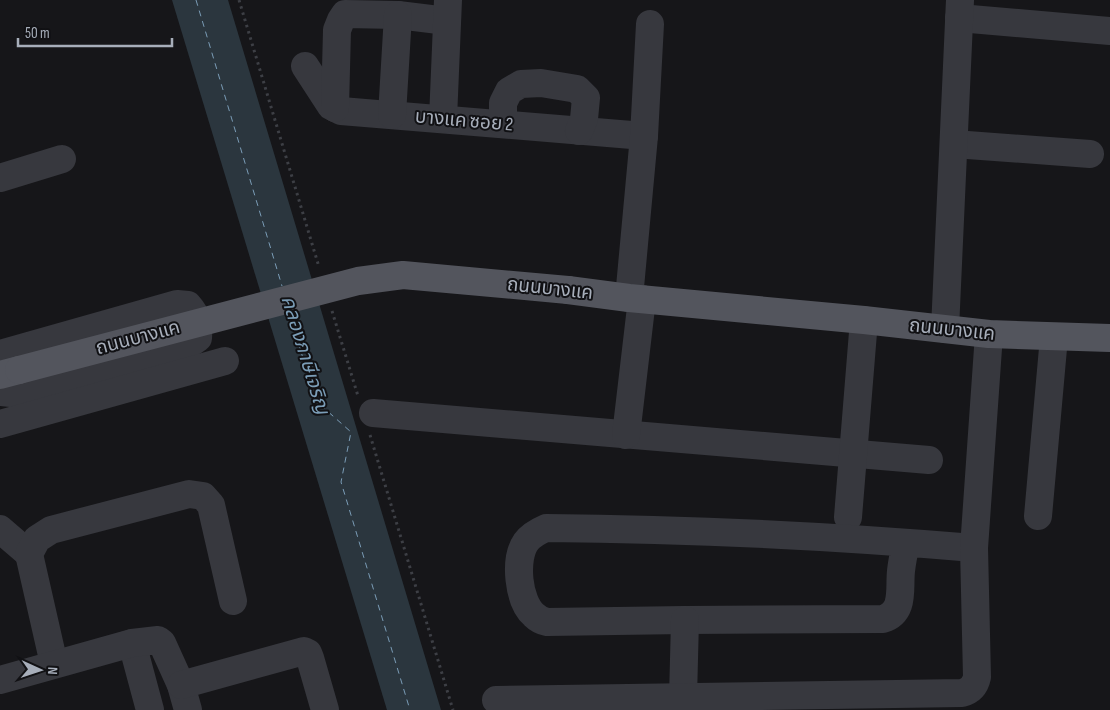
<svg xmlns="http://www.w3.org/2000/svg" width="1110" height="710" font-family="'Sofia Sans Condensed','Noto Sans Thai',sans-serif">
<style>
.water{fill:#2b363e}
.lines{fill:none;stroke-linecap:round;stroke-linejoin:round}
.ferry{stroke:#7b9db7;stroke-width:1;stroke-dasharray:6 5;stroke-linecap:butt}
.path{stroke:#3d3f45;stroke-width:3;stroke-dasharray:2.5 4;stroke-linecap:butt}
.minor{stroke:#37383e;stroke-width:28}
.major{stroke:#53555d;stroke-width:28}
.major-bridge{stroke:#53555d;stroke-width:28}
.labels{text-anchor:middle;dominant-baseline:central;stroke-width:4;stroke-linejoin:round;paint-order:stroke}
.street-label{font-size:19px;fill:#a7aeba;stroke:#111114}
.water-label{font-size:20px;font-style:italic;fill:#7b9db7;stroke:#111114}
</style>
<rect width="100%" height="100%" fill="#161619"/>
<path class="water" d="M172 0H228L441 710H387Z"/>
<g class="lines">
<g class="ferry">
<path d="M196 0 282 286"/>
<path d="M289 312 316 401 351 432 341 482 410 710"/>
</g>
<g class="path">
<path d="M239 0 319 267"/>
<path d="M332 311 358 396"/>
<path d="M370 435 453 710"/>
</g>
<g class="minor">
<path d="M959 18 1110 31"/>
<path d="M305 66 331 106 341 111 644 136"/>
<path d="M335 108 337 30 341 20 345 14 398 15 447 21"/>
<path d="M392 115 398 15"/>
<path d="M443 119 448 0"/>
<path d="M503 124V103L509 91 521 84 541 83 577 89 586 98 584 119 579 131"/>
<path d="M954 144 1090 154"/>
<path d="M0 178 62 159"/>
<path d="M629 298 644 136 650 24"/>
<path d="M945 329 960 0"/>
<path d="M0 354 177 304 188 305C197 315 199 324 198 338L188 345 11 393 0 392"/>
<path d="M373 413 929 460"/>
<path d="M0 424 225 361"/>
<path d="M626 435 642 299"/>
<path d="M1038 516 1054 337"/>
<path d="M848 517 864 320"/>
<path d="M0 529 29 554"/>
<path d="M906 543C904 552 902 562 901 571 899 589 905 612 883 619L685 620 547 622C542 621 538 619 534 615 518 601 514 559 526 542 531 535 539 531 546 528 688 529 831 536 974 548"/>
<path d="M132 643 150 710"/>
<path d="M54 664 29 554 37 539 51 530 189 494 203 496 211 505 233 601"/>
<path d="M0 680 132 643 158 640 162 643 181 685 188 710"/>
<path d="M181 685 304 651 308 653 310 658 325 710"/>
<path d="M683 698 685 620"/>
<path d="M496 700 962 693C970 691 975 686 977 677L974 548 989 334"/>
</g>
<g class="major">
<path d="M568 290 629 298 864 320 989 334 1110 338"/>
<path d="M0 375 19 370"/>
</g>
<path class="major-bridge" d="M19 370 358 281 403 275 568 290"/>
</g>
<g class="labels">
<g class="street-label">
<text transform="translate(464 121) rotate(5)">บางแค ซอย 2</text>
<text transform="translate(550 289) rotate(6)">ถนนบางแค</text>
<text transform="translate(952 330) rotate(6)">ถนนบางแค</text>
<text transform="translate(138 338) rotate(-15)">ถนนบางแค</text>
</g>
<g class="water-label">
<text transform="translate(305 355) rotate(73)">คลองภาษีเจริญ</text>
</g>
</g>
<g transform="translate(40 670) rotate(93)" stroke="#111114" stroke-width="4" paint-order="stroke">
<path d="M0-4L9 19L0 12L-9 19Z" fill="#a7aeba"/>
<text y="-8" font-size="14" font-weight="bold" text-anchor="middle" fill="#a7aeba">N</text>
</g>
<path d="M18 38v8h154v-8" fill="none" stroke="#a7aeba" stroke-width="2.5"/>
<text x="25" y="38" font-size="15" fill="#a7aeba" stroke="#111114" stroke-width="4" paint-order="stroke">50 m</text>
</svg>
